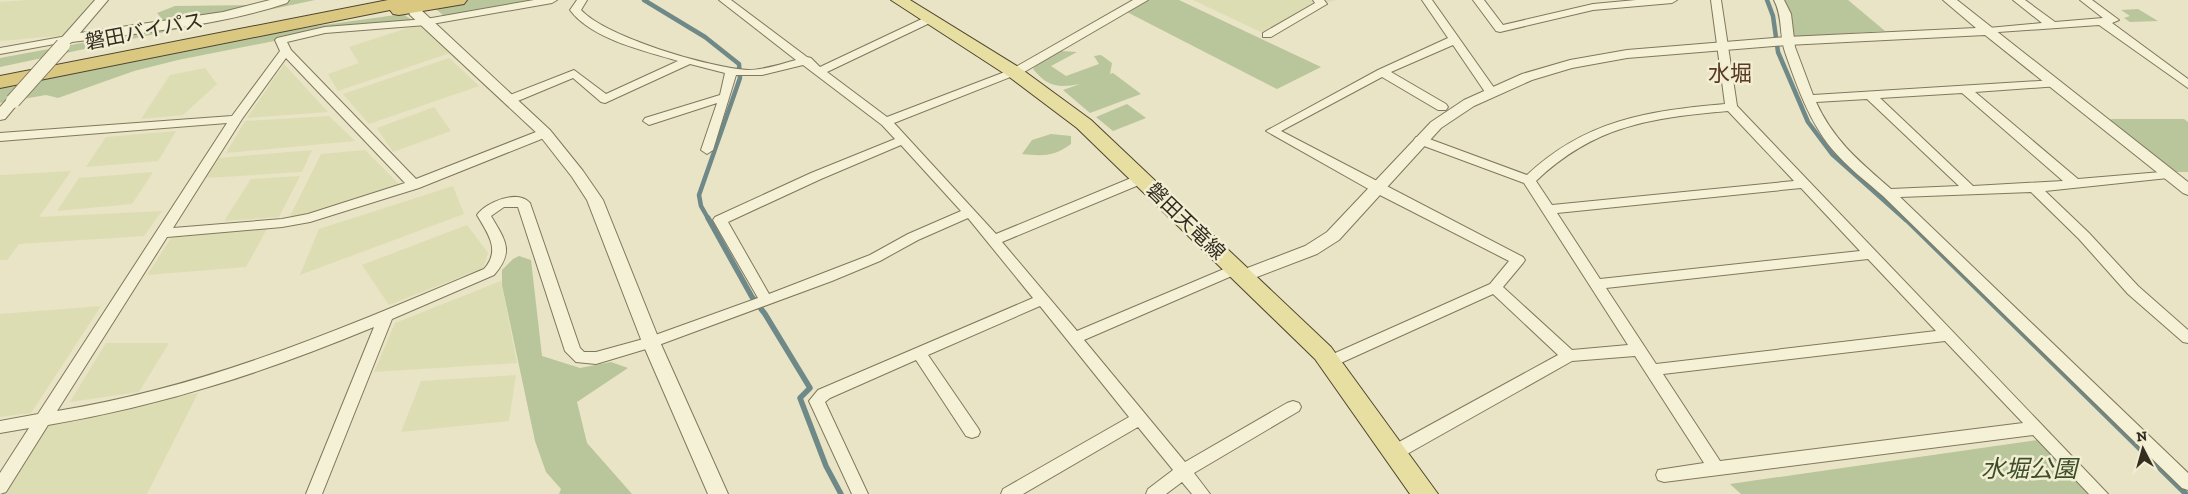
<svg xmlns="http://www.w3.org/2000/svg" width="2188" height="494" font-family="'Zilla Slab','Noto Sans JP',serif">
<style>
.farmland{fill:#ddddb3}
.green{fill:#b9c59a}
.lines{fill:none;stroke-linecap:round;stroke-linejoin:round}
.stream-far1{stroke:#6e8987;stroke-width:4.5}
.stream{stroke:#6e8987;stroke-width:5.5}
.minor-casing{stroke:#81775d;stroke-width:2}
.tertiary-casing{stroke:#81775d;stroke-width:2}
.primary-casing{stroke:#504531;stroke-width:2}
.trunk-casing{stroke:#504531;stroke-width:2}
.minor{fill:#f4f1d7;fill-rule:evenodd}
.tertiary{fill:#f4f1d7;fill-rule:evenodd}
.primary{fill:#e7dea1;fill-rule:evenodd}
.trunk{fill:#dac880;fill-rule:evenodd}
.tertiary-bridge-casing{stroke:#81775d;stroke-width:16;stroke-linecap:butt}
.tertiary-bridge{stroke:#f4f1d7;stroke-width:14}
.labels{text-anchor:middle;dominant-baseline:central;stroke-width:5;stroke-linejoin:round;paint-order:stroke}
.street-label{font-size:20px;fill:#332c1f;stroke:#f1eed4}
.quarter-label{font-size:22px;fill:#5b3924;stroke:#f1eed4}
.near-park-label{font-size:24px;font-style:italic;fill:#3d4d28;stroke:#f1eed4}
</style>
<rect width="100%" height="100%" fill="#e9e4c5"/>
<g class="farmland">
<path d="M27 0H97L69 35 0 41V2Z"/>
<path d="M1193 0H1336L1322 4 1267 35Z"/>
<path d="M426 22 456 51 338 91 328 74 359 63 349 47Z"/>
<path d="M449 58 479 86 369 124 343 94Z"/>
<path d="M284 64 328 112 247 118Z"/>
<path d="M205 68 217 84 183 115 141 119 170 75Z"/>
<path d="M434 107 451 131 393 152 377 128Z"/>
<path d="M329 116 355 141 226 153 245 121Z"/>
<path d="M176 131 158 161 86 167 106 137Z"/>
<path d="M312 150 302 172 206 178 219 158Z"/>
<path d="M365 150 403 188 310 218 290 216 321 154Z"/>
<path d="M71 171 39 217 162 211 144 236 19 244 7 260H0V175Z"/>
<path d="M153 172 132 204 57 211 79 178Z"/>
<path d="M300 176 279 217 224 221 251 179Z"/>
<path d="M453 186 464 214 300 275 319 229Z"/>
<path d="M467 225 488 253 483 268 389 305 362 265Z"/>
<path d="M268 227 246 267 147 275 173 235Z"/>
<path d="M501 281 517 363 374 372 395 323Z"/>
<path d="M101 306 31 413 0 417V314Z"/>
<path d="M106 343H169L139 392 70 402Z"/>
<path d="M516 375 509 421 401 432 421 381Z"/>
<path d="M198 393 147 494H0V487L41 420Z"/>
</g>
<g class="green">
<path d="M269 0H315L0 67V58L125 35 164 21 157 13 175 6 255 5Z"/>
<path d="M426 0H552L446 18Z"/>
<path d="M1142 0H1179L1321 67 1277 89 1123 10Z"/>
<path d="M1779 0H1848L1885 31 1788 37Z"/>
<path d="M2138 9 2158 21 2130 22 2124 18 2130 16 2121 10Z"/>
<path d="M403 14 412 20 345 27 178 60 134 71 58 98 46 95 0 103V85L266 33Z"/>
<path d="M1061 51 1077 52 1051 66 1066 76 1099 64 1094 56 1101 55 1112 63 1110 74 1113 73 1141 94 1090 113 1063 90 1080 84C1058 88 1048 87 1033 69L1041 60Z"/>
<path d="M1127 104 1146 118 1113 131 1096 117Z"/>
<path d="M2113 119H2184L2188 122V172H2165L2101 121Z"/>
<path d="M1051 134 1071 136V144C1053 157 1042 156 1022 154L1032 140Z"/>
<path d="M519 256 531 260 542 356 580 368 611 362 628 368 577 402 587 443 632 494H559L561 489 546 472 535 441 502 285V270L513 259Z"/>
<path d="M2038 440 2090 494H1741L1730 484Z"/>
</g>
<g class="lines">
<g class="stream-far1">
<path d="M644 0 705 37 739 64 740 78 699 195 701 206 709 220"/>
<path d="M1767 0 1773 16 1778 52 1808 122 1832 154 1906 220"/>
</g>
<g class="stream">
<path d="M708 218 752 297 765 314 810 388 800 398 826 466 841 494"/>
<path d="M1905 218 2186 494"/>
</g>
<g class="minor-casing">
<g id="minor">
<path d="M534 0H557L552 3 426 25 325 33 287 42 291 50 416 179 541 130H549L551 133 549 136 419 188 310 222 282 227 167 237 57 411C211 386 341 329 484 269 501 250 488 234 477 215 486 202 518 189 530 203L580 348 584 352H596L647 338 758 298 713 220 715 217 811 173 895 139 882 125 803 65 762 75H736L713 150 707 154 701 150 717 103 649 125 643 121 645 118 720 95 725 73 690 64 605 103 601 102 573 78 513 103H505L503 100 505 97 574 70 606 94 678 61C645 51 591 39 570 10L577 0H587L581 10C606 37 710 68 748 70 764 70 781 64 796 60L719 0H731L807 57 811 58 820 67 926 17H934V21L827 72 887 117 1010 70H1018V74L894 123 996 234 1136 176H1146L1147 179 1146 182 1002 242 1077 331 1231 266H1241L1243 269 1241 272 1084 340 1185 462 1287 403 1293 401 1299 403 1301 407 1299 411 1194 473 1210 494H1192L1182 482 1166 494H1146L1148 489 1173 470 1138 427 1023 494H1001L1003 489 1129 417 1040 306 928 355 978 428 980 432 978 436 972 438 966 436 916 360 830 398 825 402 868 494H852L809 401 818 390 1033 298 968 218 918 240 880 261 832 281 656 346 596 364 576 362 565 351 518 207H504L491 216C505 240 515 251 494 275L392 319 322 494H306L374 327C265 372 166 405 48 425L6 492 0 494V473L29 428 0 433V421L38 414 227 123 0 141V133L232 116 280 51 275 40 277 38 325 27 426 19ZM286 58 405 183 308 214 282 219 173 228 242 119ZM901 145 961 211 908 234 870 255 769 294 728 222 821 179Z"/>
<path d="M1313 0H1324L1327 4 1271 37H1263V33L1315 3Z"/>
<path d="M1422 0H1432L1497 92 1495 95H1487L1453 45 1391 72 1446 104 1448 107 1446 110H1438L1382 77 1281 131 1523 257 1525 260 1523 263 1503 287 1572 350 1628 345 1524 183 1416 143 1414 140 1416 137H1424L1527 175C1586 120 1647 111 1725 104L1711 0H1721L1737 106 2108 494H2089L2033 435 1664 482 1658 480 1656 475 1658 470 1704 463 1635 356 1572 361 1400 458 1394 459 1388 458 1386 453 1388 448 1558 355 1493 294 1334 366H1324L1321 362 1324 358 1490 284 1509 261 1372 191 1266 131 1378 70 1448 38ZM1728 111 1794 181 1552 205 1536 181C1595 125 1651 118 1728 111ZM1801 188 1860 251 1600 279 1557 213ZM1868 259 1936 331 1656 364 1606 288ZM1945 341 2023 423 1720 461 1663 374Z"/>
<path d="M1473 0H1484L1503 25 1593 4 1636 0H1677L1672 3 1593 10 1500 32 1496 31Z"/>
<path d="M1774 0H1784L1791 14 1795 47 1813 95 2055 80 2059 82V86L1975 92 2078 179 2173 171 2174 174 2173 177 2168 178 2045 191 2089 233 2138 286 2188 330V343L2183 342 2128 294 2079 239 2031 192 1900 197 2188 473V490L2182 488 1883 196C1866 181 1847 167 1832 149 1809 121 1797 86 1785 52 1779 34 1783 17 1774 0ZM1962 93 2063 181 1973 186 1880 98ZM1867 99 1959 186 1891 189C1860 162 1833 140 1816 102Z"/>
<path d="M2013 0H2025L2055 22 2103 18 2080 0H2092L2119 20 2112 23 2188 79V88L2099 25 1984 33V29L1988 28 2042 23Z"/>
<path d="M67 36 71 37V41L0 54V48Z"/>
</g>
</g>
<g class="tertiary-casing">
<g id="tertiary">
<path d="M95 0H108L80 33 223 12 270 0H289L287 3C218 26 144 32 72 42L64 47 59 46 57 43Z"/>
<path d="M1133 0H1148L1019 75H1009L1007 72Z"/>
<path d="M1943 0H1957L2188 182V195L2183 193 1985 35 1787 45 1627 58 1572 68 1532 80 1474 106 1441 128 1339 240 1317 254 1249 280H1237L1235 276 1237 272 1305 246 1327 232 1431 122 1464 100 1522 74 1570 60 1627 50 1787 37 1976 28Z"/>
<path d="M415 8 420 9 550 130 583 171 603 200 660 342 728 494H708L642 342 587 200 572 177 540 136 410 15 409 12 410 9Z"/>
<path d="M13 97 20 101 5 119 0 120V107L8 98Z"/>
</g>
</g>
<g class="primary-casing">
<path id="primary" d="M891 0H910L1020 68 1091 120 1331 347 1438 494H1410L1315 359 1077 128 1008 76Z"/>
</g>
<g class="trunk-casing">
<path id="trunk" d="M388 0H467L464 4 458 5 399 15 393 14 390 10 0 88V76Z"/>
</g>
<use href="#minor" class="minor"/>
<use href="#tertiary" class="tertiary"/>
<use href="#primary" class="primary"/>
<use href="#trunk" class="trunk"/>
<g class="tertiary-bridge-casing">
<path id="tertiary-bridge" d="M13 101 63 45"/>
</g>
<use href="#tertiary-bridge" class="tertiary-bridge"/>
</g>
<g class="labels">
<g class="street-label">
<text transform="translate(144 31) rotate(-11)">磐田バイパス</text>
<text transform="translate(1186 221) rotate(44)">磐田天竜線</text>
</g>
<g class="quarter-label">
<text x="1730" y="73">水堀</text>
</g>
<g class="near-park-label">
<text x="2029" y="468">水堀公園</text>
</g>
</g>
<g transform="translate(2143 449) rotate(354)" stroke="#f1eed4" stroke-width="4" paint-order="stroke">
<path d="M0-4L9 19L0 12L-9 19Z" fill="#332c1f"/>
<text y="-8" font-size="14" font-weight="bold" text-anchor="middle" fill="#332c1f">N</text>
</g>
</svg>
